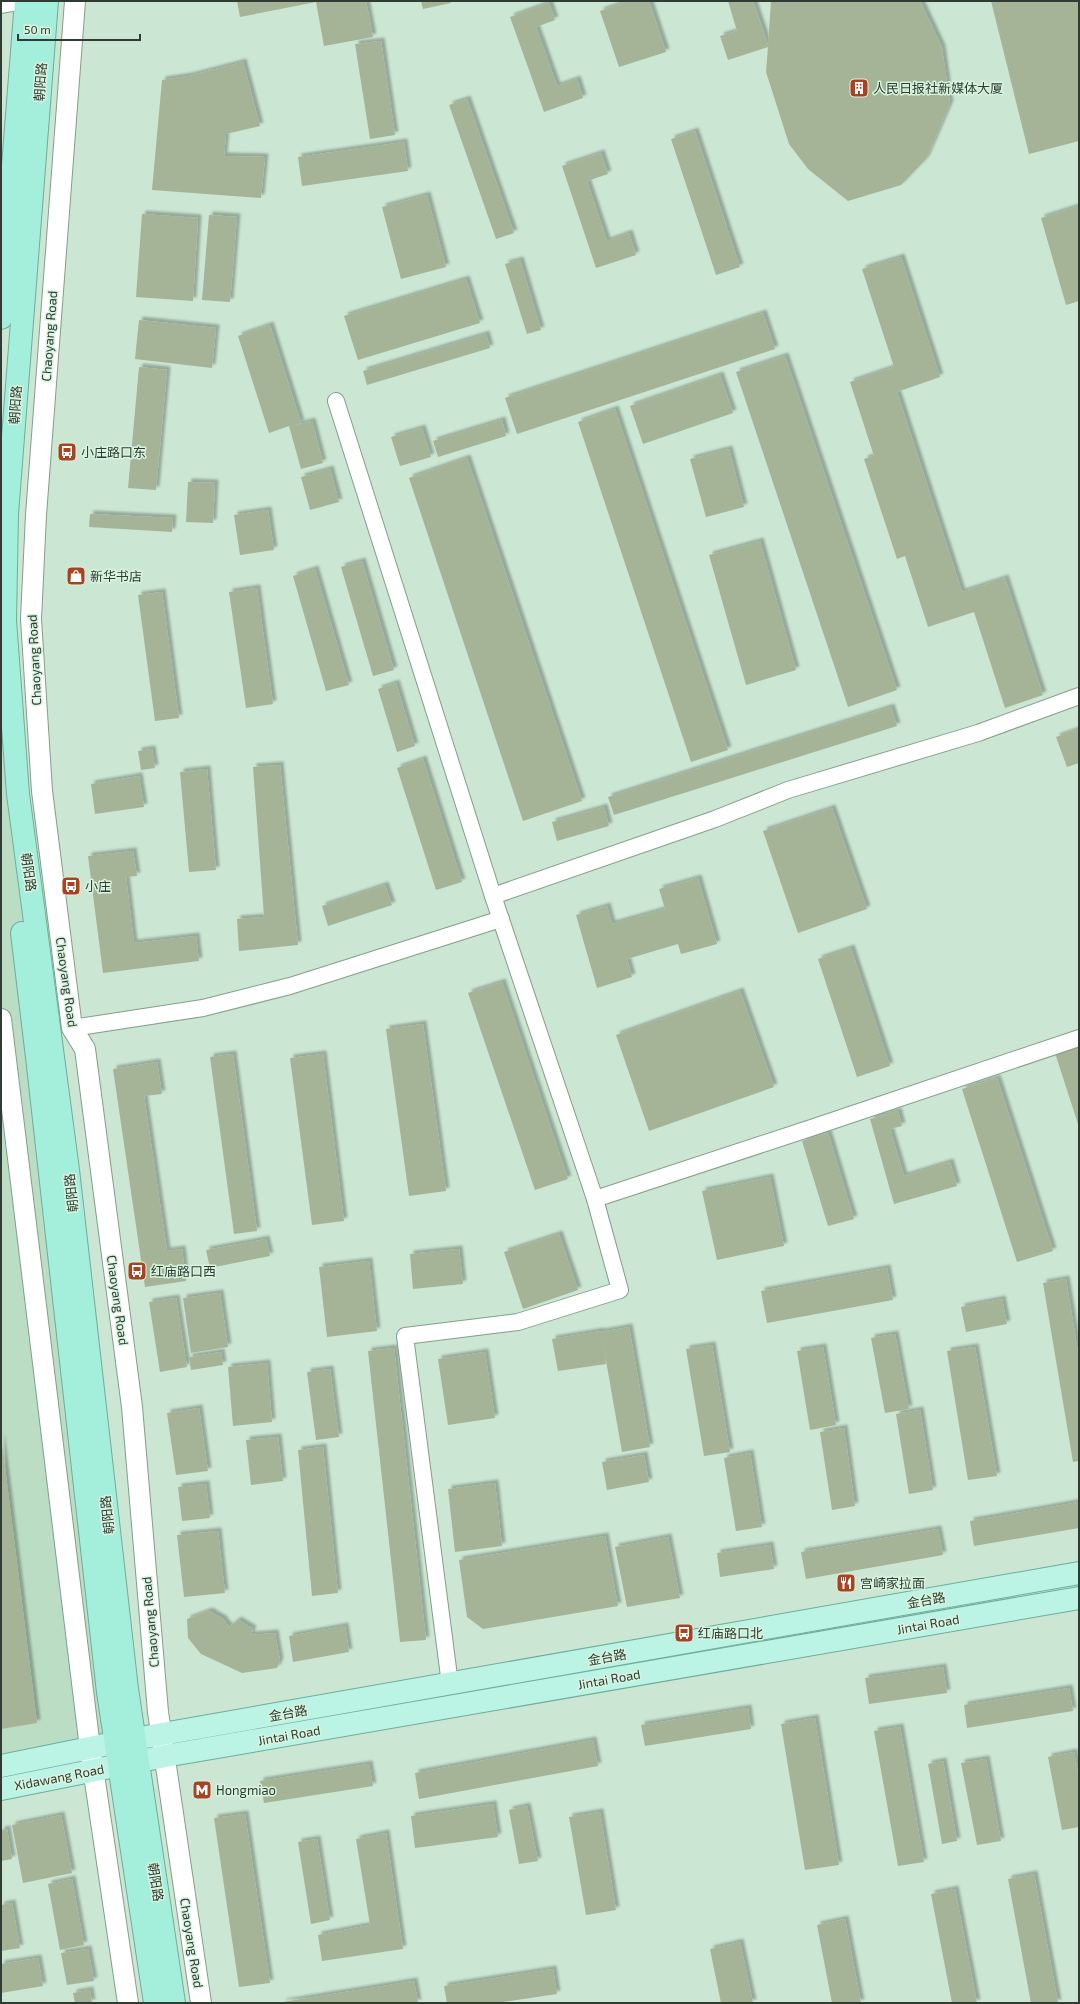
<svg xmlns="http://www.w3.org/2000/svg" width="1080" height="2004" font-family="'Exo 2','Noto Sans SC',sans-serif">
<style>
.built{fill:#baddc3}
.building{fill:#a5b496;filter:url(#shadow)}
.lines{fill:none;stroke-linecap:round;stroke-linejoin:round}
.minor-casing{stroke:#849e8a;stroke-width:18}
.tertiary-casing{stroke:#849e8a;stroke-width:22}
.primary-casing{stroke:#6dad9b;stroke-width:24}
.trunk-casing{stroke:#6dad9b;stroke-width:24}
.minor{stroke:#fff;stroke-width:16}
.tertiary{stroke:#fff;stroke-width:20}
.primary{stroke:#bbf3e5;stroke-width:22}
.trunk{stroke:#a4efdc;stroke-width:22}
.labels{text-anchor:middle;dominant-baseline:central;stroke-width:3;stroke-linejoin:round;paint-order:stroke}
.street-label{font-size:13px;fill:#303b33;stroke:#d8f4df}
.poi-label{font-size:13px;fill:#303b33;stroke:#d8f4df;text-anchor:start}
</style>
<defs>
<filter id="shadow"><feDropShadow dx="3.5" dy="-3.5" stdDeviation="1" flood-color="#0004"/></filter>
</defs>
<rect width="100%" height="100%" fill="#cbe6d2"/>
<path class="built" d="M1 571 118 1765 1 1786Z"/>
<g class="building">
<path d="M237 1H366L373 37 324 46 316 2 240 17Z"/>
<path d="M421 1H450L451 3 423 9Z"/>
<path d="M629 1H649L666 52 619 67 600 11Z"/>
<path d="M728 1H753L768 45 771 1H920L942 48 950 104 926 159 901 185 848 201 808 169 789 144 766 72 768 47 728 60 720 36 737 31Z"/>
<path d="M991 1H1079V141L1029 154Z"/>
<path d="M549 3 555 20 536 27 557 86 577 79 583 98 544 112 510 17Z"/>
<path d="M381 41 395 135 370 139 355 44Z"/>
<path d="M243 62 260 126 226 134 224 156 265 157 261 198 152 190 162 80 189 76Z"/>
<path d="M467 99 514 233 496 239 449 105Z"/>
<path d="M695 131 740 267 716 275 671 139Z"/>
<path d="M404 142 408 171 302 186 298 157Z"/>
<path d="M601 153 608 174 587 181 607 241 629 233 636 255 596 268 562 166Z"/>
<path d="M427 195 446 267 401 279 382 207Z"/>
<path d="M1079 206V301L1066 305 1041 218Z"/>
<path d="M142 214 198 218 193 301 136 297Z"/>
<path d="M209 215 237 217 230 302 202 300Z"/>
<path d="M901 257 940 377 897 392 962 592 1005 578 1043 695 1005 708 974 612 928 627 905 556 897 559 864 459 874 456 850 382 894 367 862 269Z"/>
<path d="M520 260 541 330 527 334 505 264Z"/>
<path d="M466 279 480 323 358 360 344 316Z"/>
<path d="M763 313 775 349 517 434 505 398Z"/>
<path d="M139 320 216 328 212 368 135 359Z"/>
<path d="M270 325 301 423 293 426 312 421 323 463 301 469 289 426 269 433 238 336Z"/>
<path d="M486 334 490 348 367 385 363 371Z"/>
<path d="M785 356 897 690 848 707 736 372Z"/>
<path d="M139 367 167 370 156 490 128 488Z"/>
<path d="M720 375 733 413 643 444 630 406Z"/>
<path d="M615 409 728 750 691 762 578 422Z"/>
<path d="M502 420 506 436 438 457 433 441Z"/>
<path d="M422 428 431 457 400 466 391 437Z"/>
<path d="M729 449 744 507 706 517 690 459Z"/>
<path d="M467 458 582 801 523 821 409 478Z"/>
<path d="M330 469 339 502 310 510 301 477Z"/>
<path d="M188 482 215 483 213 523 186 522Z"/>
<path d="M268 510 274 550 240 555 234 515Z"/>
<path d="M90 514 173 518 172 532 89 527Z"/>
<path d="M760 541 796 670 746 685 709 555Z"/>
<path d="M362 561 394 670 373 676 341 567Z"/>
<path d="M315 569 349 685 326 691 293 576Z"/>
<path d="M257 588 273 704 246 708 229 592Z"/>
<path d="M162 592 179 718 155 721 138 595Z"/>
<path d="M396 683 415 746 397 752 378 689Z"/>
<path d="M891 707 897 726 614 815 608 797Z"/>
<path d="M1079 729V763L1067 767 1056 737Z"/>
<path d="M152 749 155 768 141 770 138 751Z"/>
<path d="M423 759 462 882 436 890 397 768Z"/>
<path d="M280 765 298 945 239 951 237 919 264 917 253 767Z"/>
<path d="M207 769 216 870 189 872 180 772Z"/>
<path d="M139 776 144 807 95 814 91 784Z"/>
<path d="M604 807 609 826 557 841 552 822Z"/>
<path d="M832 808 867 909 798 933 763 831Z"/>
<path d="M133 851 137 876 126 877 134 943 196 936 199 961 103 973 88 856Z"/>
<path d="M698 878 717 944 681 954 678 944 627 959 632 977 597 988 576 915 607 906 612 924 665 909 659 889Z"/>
<path d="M385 885 392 905 328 926 322 906Z"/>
<path d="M851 948 890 1066 857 1077 818 959Z"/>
<path d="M502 982 568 1179 535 1190 468 993Z"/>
<path d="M740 991 774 1087 649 1131 616 1035Z"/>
<path d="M423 1024 446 1191 409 1196 386 1029Z"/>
<path d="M1079 1046V1127L1055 1053Z"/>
<path d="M233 1054 257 1231 234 1234 210 1057Z"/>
<path d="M323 1054 344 1221 312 1225 290 1058Z"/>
<path d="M157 1062 162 1094 144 1096 167 1251 182 1249 186 1281 145 1287 113 1069Z"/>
<path d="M997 1078 1053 1251 1017 1262 962 1089Z"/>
<path d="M898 1111 902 1126 890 1129 904 1176 950 1162 957 1186 894 1204 870 1119Z"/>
<path d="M828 1133 854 1219 828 1226 802 1141Z"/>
<path d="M770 1177 784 1246 717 1260 702 1191Z"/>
<path d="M559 1234 578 1290 523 1309 504 1252Z"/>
<path d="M266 1239 270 1256 210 1268 206 1250Z"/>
<path d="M459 1249 463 1284 413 1289 410 1254Z"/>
<path d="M369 1261 377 1331 327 1337 319 1267Z"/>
<path d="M887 1268 893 1300 767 1323 761 1291Z"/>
<path d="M1066 1279 1079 1359V1461L1073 1462 1043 1283Z"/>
<path d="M220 1293 228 1347 191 1353 183 1298Z"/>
<path d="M176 1298 187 1367 160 1372 149 1302Z"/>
<path d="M1002 1299 1007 1324 966 1332 961 1307Z"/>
<path d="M629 1327 650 1447 622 1452 601 1332Z"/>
<path d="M601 1331 606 1364 558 1371 552 1339Z"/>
<path d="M895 1334 909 1409 885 1413 871 1338Z"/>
<path d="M712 1345 730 1452 704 1456 686 1349Z"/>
<path d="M823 1347 836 1425 810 1430 797 1351Z"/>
<path d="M975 1347 997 1476 968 1480 947 1351Z"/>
<path d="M394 1348 426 1640 400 1642 368 1351Z"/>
<path d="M221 1352 223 1365 191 1370 189 1357Z"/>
<path d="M485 1352 495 1418 448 1425 438 1359Z"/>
<path d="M267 1363 272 1422 233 1426 228 1367Z"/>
<path d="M330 1369 339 1437 316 1440 307 1372Z"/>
<path d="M199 1408 208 1471 176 1475 167 1413Z"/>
<path d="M920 1410 933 1490 909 1494 896 1414Z"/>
<path d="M844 1428 855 1506 832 1510 820 1432Z"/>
<path d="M1 1436 37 1723 1 1729Z"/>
<path d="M278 1437 283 1481 251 1485 246 1440Z"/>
<path d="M323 1447 338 1593 312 1596 298 1450Z"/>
<path d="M750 1453 762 1527 736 1531 724 1458Z"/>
<path d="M644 1455 649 1482 607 1490 602 1462Z"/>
<path d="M495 1483 502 1546 455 1552 448 1489Z"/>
<path d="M206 1484 210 1518 182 1521 178 1487Z"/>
<path d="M1079 1502V1528L974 1546 970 1521Z"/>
<path d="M938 1529 943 1555 806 1579 801 1552Z"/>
<path d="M218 1531 225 1593 184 1597 177 1535Z"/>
<path d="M605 1536 618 1606 483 1629 467 1617 459 1560Z"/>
<path d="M668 1537 680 1598 627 1607 615 1547Z"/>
<path d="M770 1545 774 1569 720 1577 717 1553Z"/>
<path d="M209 1611 223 1619 229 1627 238 1620 253 1629 251 1635 275 1633 280 1661 277 1668 242 1673 201 1654 188 1638 187 1619Z"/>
<path d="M345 1626 349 1652 293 1662 289 1636Z"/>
<path d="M943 1667 947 1693 869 1704 865 1678Z"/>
<path d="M1069 1688 1073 1711 967 1728 964 1705Z"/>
<path d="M748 1708 751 1729 645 1746 641 1725Z"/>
<path d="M815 1718 839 1865 805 1870 781 1724Z"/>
<path d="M900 1727 924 1862 898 1866 874 1731Z"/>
<path d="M593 1740 598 1766 419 1799 415 1773Z"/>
<path d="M1074 1752 1079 1779V1827L1062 1830 1048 1757Z"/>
<path d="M986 1759 1001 1841 977 1845 961 1763Z"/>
<path d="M943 1761 957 1841 942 1844 928 1764Z"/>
<path d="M369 1764 373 1786 264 1803 260 1781Z"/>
<path d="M493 1804 498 1837 415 1848 411 1816Z"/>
<path d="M527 1806 538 1861 519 1864 509 1810Z"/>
<path d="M600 1812 616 1910 586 1915 569 1817Z"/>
<path d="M245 1814 270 1983 239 1987 214 1818Z"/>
<path d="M61 1815 72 1873 23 1883 12 1825Z"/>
<path d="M7 1829 12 1859 1 1861V1830Z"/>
<path d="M386 1833 403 1949 322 1961 318 1935 370 1925 356 1839Z"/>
<path d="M317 1839 330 1920 311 1924 298 1842Z"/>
<path d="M1034 1874 1058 2003H1031L1008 1879Z"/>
<path d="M72 1879 84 1945 60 1950 48 1884Z"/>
<path d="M955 1889 977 2003H952L931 1894Z"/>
<path d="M12 1903 20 1948 1 1951V1905Z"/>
<path d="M845 1919 861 2003H832L817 1925Z"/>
<path d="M740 1942 753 2003H721L710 1949Z"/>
<path d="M88 1949 94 1981 67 1985 61 1953Z"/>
<path d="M38 1958 43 1986 1 1993V1964Z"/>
<path d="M553 1969 557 1994 496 2003H447L444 1986Z"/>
<path d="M414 1981 418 2003H283V2002Z"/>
<path d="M90 1990 92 2003H75L73 1993Z"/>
</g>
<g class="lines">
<g class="minor-casing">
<g id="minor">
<path d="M336 401 493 896 595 1199 811 1128 1079 1038"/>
<path d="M493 896 715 819 788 790 978 733 1079 696"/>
<path d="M72 1028 203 1008 290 986 501 919"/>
<path d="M450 1684 405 1336 518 1322 620 1290 595 1199"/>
</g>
</g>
<g class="tertiary-casing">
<g id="tertiary">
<path d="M75 1 36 515 31 619 42 791 72 1028 85 1049 132 1407 158 1712 201 2003"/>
<path d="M1 3 13 1"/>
<path d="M1 1019 90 1748 128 2003"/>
</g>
</g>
<g class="primary-casing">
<g id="primary">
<path d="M1 1766 134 1739 1079 1573"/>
<path d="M1 1789 165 1756 1079 1598"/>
</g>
</g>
<g class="trunk-casing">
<g id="trunk">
<path d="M47 1 7 514 5 620 18 794 68 1170 127 1689 174 2003"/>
<path d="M1 318 26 1"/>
<path d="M22 933 37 1057 108 1692 155 2003"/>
</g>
</g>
<use href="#minor" class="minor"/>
<use href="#tertiary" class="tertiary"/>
<use href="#primary" class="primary"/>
<use href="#trunk" class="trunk"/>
</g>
<defs>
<g id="building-square" transform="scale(1)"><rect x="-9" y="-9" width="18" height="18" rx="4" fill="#aa4221" stroke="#d8f4df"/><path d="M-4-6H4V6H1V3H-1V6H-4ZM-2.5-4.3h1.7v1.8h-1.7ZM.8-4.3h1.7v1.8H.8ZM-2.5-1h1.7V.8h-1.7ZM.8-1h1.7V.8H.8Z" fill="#fff"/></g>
<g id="bus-square" transform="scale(1)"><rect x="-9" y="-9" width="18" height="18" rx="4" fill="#aa4221" stroke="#d8f4df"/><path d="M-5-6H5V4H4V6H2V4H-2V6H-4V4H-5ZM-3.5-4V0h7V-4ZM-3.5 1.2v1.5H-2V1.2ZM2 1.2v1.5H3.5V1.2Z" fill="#fff"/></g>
<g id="shop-square" transform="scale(1)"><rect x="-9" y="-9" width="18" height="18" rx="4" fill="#aa4221" stroke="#d8f4df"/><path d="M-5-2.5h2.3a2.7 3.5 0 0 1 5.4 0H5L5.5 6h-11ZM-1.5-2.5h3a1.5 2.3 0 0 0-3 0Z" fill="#fff"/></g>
<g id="restaurant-square" transform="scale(1)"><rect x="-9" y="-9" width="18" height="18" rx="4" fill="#aa4221" stroke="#d8f4df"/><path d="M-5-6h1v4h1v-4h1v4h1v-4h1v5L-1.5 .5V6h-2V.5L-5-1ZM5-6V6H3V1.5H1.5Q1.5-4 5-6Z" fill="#fff"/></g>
<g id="metro-square" transform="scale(1)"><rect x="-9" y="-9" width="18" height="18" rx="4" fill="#aa4221" stroke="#d8f4df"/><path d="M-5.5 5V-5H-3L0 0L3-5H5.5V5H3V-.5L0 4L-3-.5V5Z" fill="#fff"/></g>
</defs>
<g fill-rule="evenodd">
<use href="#building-square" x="859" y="88"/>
<use href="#bus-square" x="67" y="452"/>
<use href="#shop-square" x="76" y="576"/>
<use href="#bus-square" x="71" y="886"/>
<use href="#bus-square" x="137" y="1271"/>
<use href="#restaurant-square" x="846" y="1583"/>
<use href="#bus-square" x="684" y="1633"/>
<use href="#metro-square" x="202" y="1790"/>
</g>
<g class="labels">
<g class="street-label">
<text transform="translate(40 82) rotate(-86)">朝阳路</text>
<text transform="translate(49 336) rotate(-86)">Chaoyang Road</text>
<text transform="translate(15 405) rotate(-86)">朝阳路</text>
<text transform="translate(34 660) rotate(-93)">Chaoyang Road</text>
<text transform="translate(29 872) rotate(82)">朝阳路</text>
<text transform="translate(67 982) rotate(82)">Chaoyang Road</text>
<text transform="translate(71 1193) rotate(-96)">朝阳路</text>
<text transform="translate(118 1300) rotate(82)">Chaoyang Road</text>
<text transform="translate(107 1515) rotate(-96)">朝阳路</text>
<text transform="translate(926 1600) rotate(-10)">金台路</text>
<text transform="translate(150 1622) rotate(-95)">Chaoyang Road</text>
<text transform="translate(928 1624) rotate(-10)">Jintai Road</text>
<text transform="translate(607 1657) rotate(-10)">金台路</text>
<text transform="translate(609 1679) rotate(-10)">Jintai Road</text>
<text transform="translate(288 1713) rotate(-10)">金台路</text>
<text transform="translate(289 1735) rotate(-10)">Jintai Road</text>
<text transform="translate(59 1777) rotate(-11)">Xidawang Road</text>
<text transform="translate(156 1882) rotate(81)">朝阳路</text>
<text transform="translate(192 1943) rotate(81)">Chaoyang Road</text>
</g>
<g class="poi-label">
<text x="873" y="88">人民日报社新媒体大厦</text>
<text x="81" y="452">小庄路口东</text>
<text x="90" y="576">新华书店</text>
<text x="85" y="886">小庄</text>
<text x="151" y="1271">红庙路口西</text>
<text x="860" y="1583">宫崎家拉面</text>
<text x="698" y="1633">红庙路口北</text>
<text x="216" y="1790">Hongmiao</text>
</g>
</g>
<rect width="1080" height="2004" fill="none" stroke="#303b33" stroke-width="4"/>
<path d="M18 34v6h122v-6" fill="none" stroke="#303b33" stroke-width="2"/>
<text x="24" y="34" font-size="12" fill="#303b33" stroke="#d8f4df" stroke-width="3" paint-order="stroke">50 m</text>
</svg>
